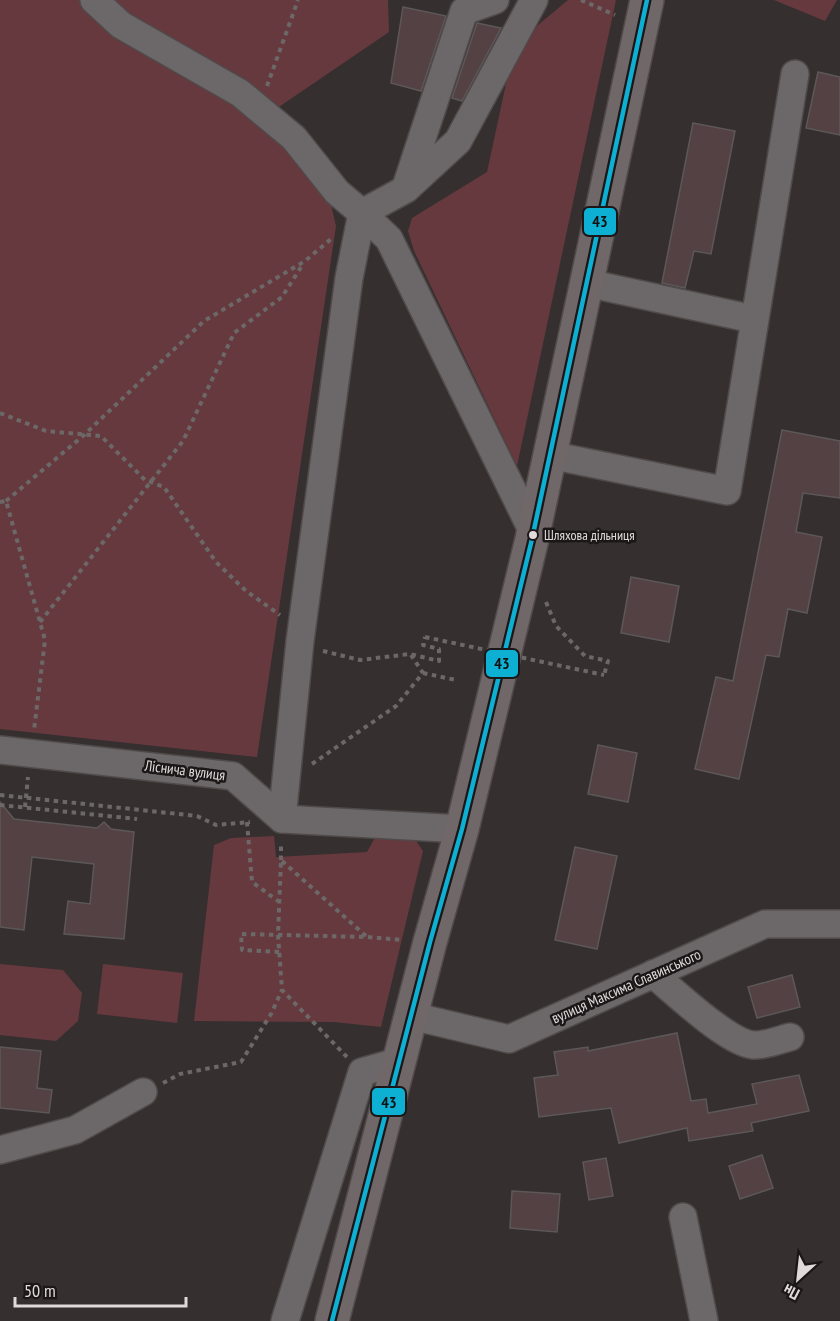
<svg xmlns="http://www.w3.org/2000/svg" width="840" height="1321" font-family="'PT Sans Narrow',sans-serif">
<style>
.green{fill:#66393e}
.building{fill:#534144;stroke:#5d5858;stroke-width:1.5}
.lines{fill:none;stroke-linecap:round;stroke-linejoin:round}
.minor-casing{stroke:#504a4b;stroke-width:30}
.major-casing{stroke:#504a4b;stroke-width:36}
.path{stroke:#6c6868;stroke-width:4;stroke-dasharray:4.5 4.5;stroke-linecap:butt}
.minor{stroke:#6c6768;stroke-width:27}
.major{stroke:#706768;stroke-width:33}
.path-bridge{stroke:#6c6868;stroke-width:4;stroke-dasharray:4.5 4.5;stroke-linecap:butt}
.bus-1-casing{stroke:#1b1617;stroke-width:9}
.bus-1{stroke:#0dafd3;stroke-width:4.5}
.bus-dot{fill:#e1dada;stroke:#1b1617;stroke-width:2}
.labels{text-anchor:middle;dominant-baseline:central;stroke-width:5;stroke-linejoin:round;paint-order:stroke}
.bus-label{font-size:14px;fill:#e1dada;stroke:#1b1617;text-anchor:start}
.street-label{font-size:15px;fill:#e1dada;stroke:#1b1617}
.line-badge{stroke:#1b1617;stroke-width:2}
.pale-badge-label{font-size:16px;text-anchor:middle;font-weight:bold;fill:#111}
</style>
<rect width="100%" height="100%" fill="#352f2f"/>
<g class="green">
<path d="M0 0H388L389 32 270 113 325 179 336 226 257 757 0 729Z"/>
<path d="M568 0H616L517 466 414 251 408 231 412 218 487 172 510 65 538 25Z"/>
<path d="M774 0H837L825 21Z"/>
<path d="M377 834 414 838 423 851 381 1027 334 1022 194 1021 214 845 231 838 274 836 276 857 367 852Z"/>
<path d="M0 964 63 970 82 993 78 1021 56 1041 0 1035Z"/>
<path d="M103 964 183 973 177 1023 97 1014Z"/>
</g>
<g class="building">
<path d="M403 7 446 16 421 91 391 83Z"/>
<path d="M477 23 501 28 462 101 452 98Z"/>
<path d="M818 72 840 77V135L806 128Z"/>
<path d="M693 123 735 131 711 254 694 251 685 288 662 283Z"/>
<path d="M782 430 840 441V498L803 493 796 532 822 537 807 613 788 609 779 657 766 655 739 779 695 769 716 677 733 681Z"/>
<path d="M631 577 679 586 669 642 621 633Z"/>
<path d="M598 745 637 753 628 802 588 794Z"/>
<path d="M0 802 14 819 97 828 104 822 111 829 134 832 124 939 64 934 68 901 90 904 94 864 32 857 24 930 0 927Z"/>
<path d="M575 847 617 856 597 949 555 940Z"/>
<path d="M792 975 800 1007 757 1018 748 987Z"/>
<path d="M677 1033 691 1101 706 1099 708 1113 757 1104 752 1084 799 1075 809 1111 751 1123 753 1131 689 1141 687 1128 619 1143 611 1108 539 1117 534 1078 558 1075 554 1052 588 1047V1051Z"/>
<path d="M0 1047 41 1051 37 1088 52 1090 49 1113 0 1108Z"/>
<path d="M762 1155 773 1188 740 1199 729 1166Z"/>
<path d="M606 1158 613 1196 589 1200 583 1162Z"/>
<path d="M512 1191 560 1194 557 1232 510 1228Z"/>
</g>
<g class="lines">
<g class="minor-casing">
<g id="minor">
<path d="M94 0 121 25 240 93 294 138 337 192 362 213 349 278 300 641 282 819"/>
<path d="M406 187 464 11 495 0"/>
<path d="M587 283 753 319"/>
<path d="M550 455 727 491 795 74"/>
<path d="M533 532 389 239 362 213 406 189 458 141 534 0"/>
<path d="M0 750 233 776 282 819 462 829"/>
<path d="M653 974C675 992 727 1042 753 1045 764 1046 779 1040 790 1037"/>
<path d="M412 1016 509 1039 765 924H840"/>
<path d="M0 1150 75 1130 143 1092"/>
<path d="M683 1217 704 1321"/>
<path d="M285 1321 362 1072 400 1061"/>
</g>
</g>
<g class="major-casing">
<path id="major" d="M332 1321 430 942 462 829 532 539 647 0"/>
</g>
<g class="path">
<path d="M581 0 615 15"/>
<path d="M267 86 298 0"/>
<path d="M0 413 46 431 101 436 145 480 164 487 216 562 246 591 280 615"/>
<path d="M6 501 84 435 204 321 305 261 331 239"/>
<path d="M0 502 6 501 45 640 34 730"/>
<path d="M546 602 556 626 585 656 608 661 604 675"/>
<path d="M40 622 183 441 234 333 282 297 303 264"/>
<path d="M323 651 360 660 410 654 439 661V649L423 645 425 637"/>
<path d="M423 673 456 680"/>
<path d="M312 764 396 706 423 673 411 655"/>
<path d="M0 795 197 816 216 825 250 822"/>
<path d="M0 805 137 819"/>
<path d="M25 807 28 777"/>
<path d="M247 822 252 882 278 901"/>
<path d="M281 860V843"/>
<path d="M279 952 242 950 241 934 367 937 403 940"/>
<path d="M347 1057 282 990 278 935 281 860 367 937"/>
<path d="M163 1083 180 1074 241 1062 271 1014 282 990"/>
</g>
<use href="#minor" class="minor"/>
<use href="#major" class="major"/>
<path class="path-bridge" d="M425 637 604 675"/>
<g class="bus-1-casing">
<path id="bus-1" d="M332 1321 430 942 462 829 532 539 647 0"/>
</g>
<use href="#bus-1" class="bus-1"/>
</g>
<circle class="bus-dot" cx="533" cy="535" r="5"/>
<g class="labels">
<g class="bus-label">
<text x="544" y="535">Шляхова дільниця</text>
</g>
<g class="street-label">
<text transform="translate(185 770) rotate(7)">Ліснича вулиця</text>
<text transform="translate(626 986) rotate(-24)">вулиця Максима Славинського</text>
</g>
</g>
<g class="line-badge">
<rect x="583" y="207" width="34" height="29" rx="6" fill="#0dafd3"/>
<rect x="485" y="649" width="34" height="29" rx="6" fill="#0dafd3"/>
<rect x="371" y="1087" width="35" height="29" rx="6" fill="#0dafd3"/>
</g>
<g class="pale-badge-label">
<text x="600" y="227">43</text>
<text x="502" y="669">43</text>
<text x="389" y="1108">43</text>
</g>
<g transform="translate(798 1279) rotate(207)" stroke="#1b1617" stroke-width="4.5" paint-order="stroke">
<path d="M0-4.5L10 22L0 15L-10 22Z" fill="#e1dada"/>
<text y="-9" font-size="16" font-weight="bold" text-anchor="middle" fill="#e1dada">Пн</text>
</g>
<path d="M15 1297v9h171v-9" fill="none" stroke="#e1dada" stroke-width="3"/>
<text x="24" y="1297" font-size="18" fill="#e1dada" stroke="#1b1617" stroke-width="4.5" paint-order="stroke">50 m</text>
</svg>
